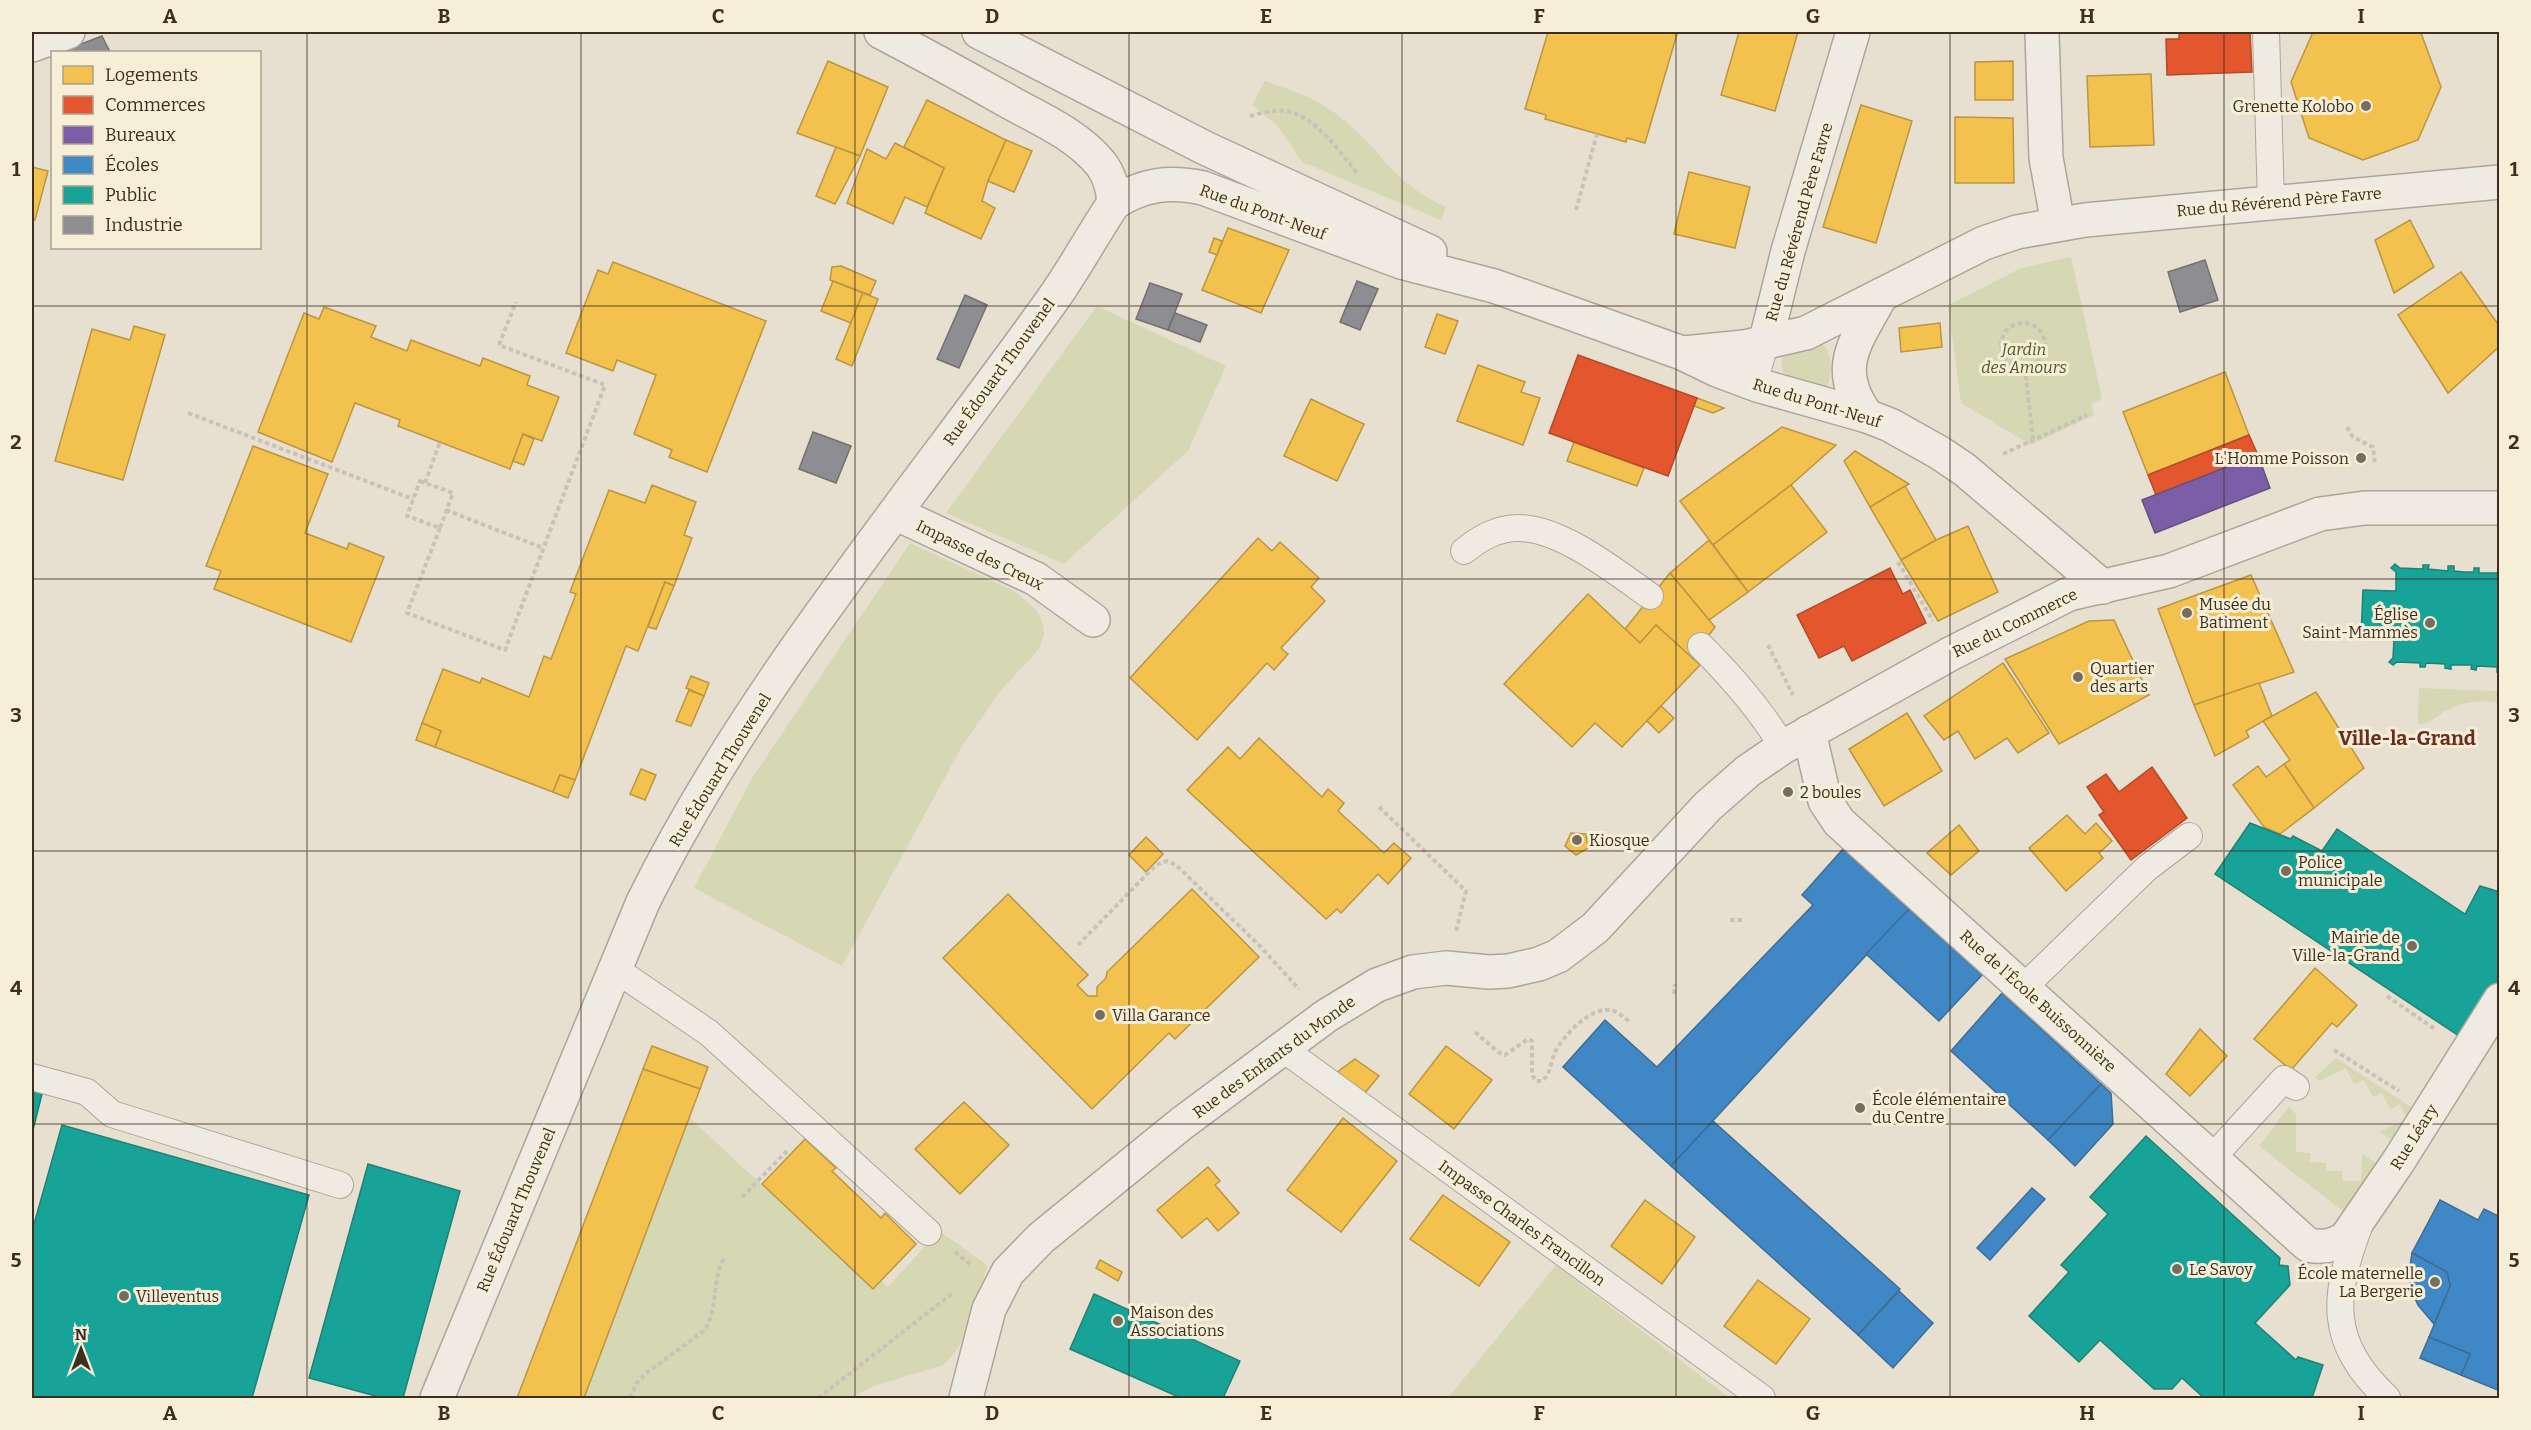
<svg xmlns="http://www.w3.org/2000/svg" width="2531" height="1430" font-family="Bitter,serif">
<style>
.green{fill:#d6d7b3}
.homes{fill:#f2c14e;stroke:#bc9540;stroke-width:1.5}
.shops{fill:#e4572e;stroke:#b24b2a;stroke-width:1.5}
.offices{fill:#7b5ea7;stroke:#68507e;stroke-width:1.5}
.schools{fill:#3f88c5;stroke:#3e6d94;stroke-width:1.5}
.public{fill:#17a398;stroke:#228074;stroke-width:1.5}
.industry{fill:#8d8d92;stroke:#757070;stroke-width:1.5}
.lines{fill:none;stroke-linecap:round;stroke-linejoin:round}
.service-casing{stroke:#ada599;stroke-width:28}
.minor-casing{stroke:#ada599;stroke-width:36}
.tertiary-casing{stroke:#ada599;stroke-width:36}
.path{stroke:#c8c2b9;stroke-width:4;stroke-dasharray:4.5 3;stroke-linecap:butt}
.service{stroke:#efebe3;stroke-width:26}
.minor{stroke:#efebe3;stroke-width:33}
.tertiary{stroke:#efebe3;stroke-width:33}
.grid{fill:none;stroke:#3d2e20;stroke-width:1.5;stroke-opacity:0.55}
.poi-dot{fill:#786c5e;stroke:#f7eed8;stroke-width:2}
.labels{text-anchor:middle;dominant-baseline:central;stroke-width:6;stroke-linejoin:round;paint-order:stroke}
.poi-label{font-size:16px;fill:#3d2e20;stroke:#f7eed8;text-anchor:start}
.street-label{font-size:16px;fill:#3d2e20;stroke:#f7eed8}
.park-label{font-size:16px;font-style:italic;fill:#4d5a26;stroke:#f7eed8}
.quarter-label{font-size:20px;font-weight:bold;fill:#6b2e1e;stroke:#f7eed8}
.neatline{fill:none;stroke:#3d2e20;stroke-width:2}
.grid-label{font-size:20px;text-anchor:middle;font-weight:bold;fill:#3d2e20}
</style>
<rect width="100%" height="100%" fill="#e7e0d1"/>
<g class="green">
<path d="M1265 81C1291 90 1317 98 1339 116 1382 149 1391 183 1446 207L1441 220 1302 162 1278 126 1252 105Z"/>
<path d="M2071 257 2102 399 2091 404 2094 415 2031 445 1961 403 1948 305 2021 268Z"/>
<path d="M1097 306 1226 366 1188 451 1064 564 946 513Z"/>
<path d="M1819 342C1833 349 1833 374 1827 387 1815 388 1792 381 1783 372L1781 361 1783 356Z"/>
<path d="M910 543 1014 591 1036 610 1042 620 1044 634 1039 649 1001 690 962 746 842 966 694 888 752 778Z"/>
<path d="M2419 688 2499 691V703C2481 700 2464 701 2447 710 2435 716 2431 724 2418 724Z"/>
<path d="M2336 1058 2417 1111 2396 1142 2379 1132 2407 1119 2400 1104 2390 1109 2382 1093 2373 1097 2364 1080 2354 1084 2346 1068 2319 1081 2315 1077Z"/>
<path d="M2289 1107 2296 1114V1152L2310 1153V1162L2326 1163V1171H2342L2343 1181H2361L2362 1154 2380 1166 2344 1212 2259 1146Z"/>
<path d="M689 1117 873 1289 881 1281 888 1287 939 1231 987 1265C978 1302 973 1337 943 1365L871 1387 852 1398H584Z"/>
<path d="M1556 1265 1727 1396 1726 1398H1448Z"/>
</g>
<g class="homes">
<path d="M1548 32H1670L1677 34 1645 143 1627 138 1626 142 1545 119 1546 115 1525 109Z"/>
<path d="M1739 32H1798L1775 111 1721 95Z"/>
<path d="M2313 32 2421 33 2441 87 2418 140 2363 160 2309 138 2291 82Z"/>
<path d="M828 61 888 87 860 156 797 133Z"/>
<path d="M2013 61V100H1975V62Z"/>
<path d="M2151 74 2154 145 2090 147 2087 76Z"/>
<path d="M927 100 1006 140 988 181 982 201 995 208 981 239 925 213 944 168 904 147Z"/>
<path d="M1861 105 1912 121 1876 243 1823 227Z"/>
<path d="M1955 117 2013 118 2014 183H1955Z"/>
<path d="M1006 140 1032 151 1014 192 988 181Z"/>
<path d="M895 143 944 168 927 207 905 197 893 224 847 203 867 149 886 159Z"/>
<path d="M836 147 860 156 835 204 816 196Z"/>
<path d="M32 167 48 171 35 220 32 219Z"/>
<path d="M1689 172 1750 187 1735 248 1674 234Z"/>
<path d="M2410 220 2434 267 2394 293 2375 240Z"/>
<path d="M1228 228 1289 250 1261 313 1202 290Z"/>
<path d="M1214 238 1222 241 1217 255 1209 252Z"/>
<path d="M613 262 766 321 707 472 669 457 672 450 634 434 656 375 617 360 613 371 566 353 598 270 608 274Z"/>
<path d="M841 266 876 281 870 295 830 280 832 267Z"/>
<path d="M2461 272 2500 327V346L2448 393 2398 315Z"/>
<path d="M833 281 863 293 851 323 821 311Z"/>
<path d="M863 293 878 299 852 366 836 359Z"/>
<path d="M324 307 376 326 371 337 407 351 411 340 480 366 483 358 530 376 527 385 559 397 542 441 523 434 510 469 398 426 400 420 355 403 332 462 258 432 304 313 319 319Z"/>
<path d="M1437 314 1458 321 1445 354 1425 347Z"/>
<path d="M1940 323 1942 347 1901 352 1899 328Z"/>
<path d="M134 326 165 335 123 480 55 461 92 329 130 340Z"/>
<path d="M1478 365 1525 382 1521 392 1540 398 1523 445 1457 421Z"/>
<path d="M2225 372 2249 435 2148 475 2123 412Z"/>
<path d="M1697 398 1724 408 1713 413 1694 406Z"/>
<path d="M1311 399 1364 424 1337 481 1284 456Z"/>
<path d="M1782 427 1836 445 1791 485 1713 545 1680 501Z"/>
<path d="M523 434 534 439 524 465 513 461Z"/>
<path d="M1574 442 1644 468 1637 486 1567 461Z"/>
<path d="M253 446 328 474 305 533 347 549 349 543 384 557 351 642 214 589 221 571 206 566Z"/>
<path d="M1855 451 1909 484 1870 507 1844 461Z"/>
<path d="M652 485 696 502 684 535 692 538 674 586 665 582 638 651 626 646 575 780 560 775 553 792 435 747 441 731 422 723 443 669 480 683 482 678 529 697 544 656 551 659 576 594 570 592 609 490 645 503Z"/>
<path d="M1791 485 1827 532 1748 592 1713 545Z"/>
<path d="M1905 486 1936 540 1901 560 1870 507Z"/>
<path d="M1968 526 1998 592 1938 621 1901 560 1936 540Z"/>
<path d="M1258 538 1272 551 1280 542 1319 578 1311 587 1325 601 1281 648 1288 654 1274 670 1267 663 1197 740 1130 678Z"/>
<path d="M1709 540 1748 592 1709 620 1670 573Z"/>
<path d="M1670 573 1715 627 1692 658 1656 625 1640 643 1625 629Z"/>
<path d="M2251 575 2294 672 2194 705 2158 609Z"/>
<path d="M665 582 674 586 656 629 648 627Z"/>
<path d="M1588 594 1640 643 1656 625 1700 665 1622 747 1595 723 1572 747 1504 684Z"/>
<path d="M2114 620 2149 695 2059 744 2005 659 2089 621Z"/>
<path d="M2003 663 2049 733 2018 753 2007 738 1975 759 1958 731 1944 740 1924 716Z"/>
<path d="M691 676 709 683 704 696 686 688Z"/>
<path d="M2259 683 2272 716 2246 731 2249 737 2215 756 2194 705Z"/>
<path d="M689 690 704 696 691 726 676 721Z"/>
<path d="M2316 692 2364 768 2314 808 2284 764 2290 760 2263 721Z"/>
<path d="M1661 706 1674 718 1659 733 1647 721Z"/>
<path d="M1907 713 1942 771 1884 806 1849 749Z"/>
<path d="M422 723 441 731 435 747 416 740Z"/>
<path d="M1259 738 1322 797 1328 789 1344 803 1338 811 1384 853 1394 843 1411 858 1388 884 1378 874 1341 913 1337 909 1326 919 1187 790 1228 747 1240 759Z"/>
<path d="M2284 764 2314 808 2280 834 2264 827 2233 785 2258 766 2266 777Z"/>
<path d="M641 769 656 775 645 800 630 794Z"/>
<path d="M560 775 575 780 568 798 553 792Z"/>
<path d="M2067 815 2085 834 2096 823 2112 841 2099 853 2103 858 2066 891 2029 848Z"/>
<path d="M1959 825 1979 851 1951 875 1927 853Z"/>
<path d="M1571 833 1586 834 1588 848 1576 855 1565 846Z"/>
<path d="M1146 837 1163 854 1146 872 1129 855Z"/>
<path d="M1192 889 1259 957 1175 1039 1169 1033 1092 1109 943 958 1008 894 1088 975 1077 985 1088 996H1097V987L1106 978 1107 972Z"/>
<path d="M2315 968 2357 1005 2337 1027 2332 1023 2291 1070 2254 1039Z"/>
<path d="M2200 1029 2227 1056 2190 1096 2166 1074Z"/>
<path d="M652 1046 708 1067 700 1089 643 1069Z"/>
<path d="M1446 1046 1492 1080 1454 1129 1409 1094Z"/>
<path d="M1355 1059 1379 1076 1364 1094 1336 1073Z"/>
<path d="M643 1069 700 1089 584 1398H517Z"/>
<path d="M964 1102 1009 1145 960 1194 915 1149Z"/>
<path d="M1343 1118 1397 1161 1341 1232 1287 1190Z"/>
<path d="M805 1139 836 1168 832 1171 881 1218 885 1213 916 1244 873 1289 762 1184Z"/>
<path d="M1208 1167 1220 1181 1215 1185 1239 1213 1218 1231 1207 1218 1182 1238 1157 1210Z"/>
<path d="M1443 1195 1510 1242 1479 1286 1410 1239Z"/>
<path d="M1645 1200 1695 1237 1662 1284 1611 1246Z"/>
<path d="M1100 1260 1122 1272 1118 1281 1096 1268Z"/>
<path d="M1758 1280 1810 1319 1776 1364 1724 1326Z"/>
</g>
<g class="shops">
<path d="M2179 32H2250L2252 72 2167 75 2166 39H2179Z"/>
<path d="M1578 355 1697 398 1668 476 1549 433Z"/>
<path d="M2249 435 2258 455 2156 495 2148 475Z"/>
<path d="M1890 568 1903 594 1910 590 1926 623 1852 661 1844 646 1819 658 1797 615Z"/>
<path d="M2152 767 2187 818 2131 860 2099 815 2104 812 2087 787 2106 774 2119 792Z"/>
</g>
<path class="offices" d="M2258 455 2270 488 2155 533 2142 500Z"/>
<g class="schools">
<path d="M1843 849 1909 909 1671 1166 1563 1067 1605 1020 1657 1067 1813 905 1802 895Z"/>
<path d="M1909 909 1982 975 1939 1021 1866 954Z"/>
<path d="M2002 993 2101 1084 2048 1140 1951 1051Z"/>
<path d="M2101 1084 2111 1093 2113 1124 2075 1166 2048 1140Z"/>
<path d="M1713 1121 1900 1289 1858 1335 1671 1166Z"/>
<path d="M2032 1188 2045 1199 1990 1260 1977 1248Z"/>
<path d="M2440 1200 2478 1220 2484 1209 2500 1217V1391L2461 1375 2470 1354 2429 1337 2450 1286 2447 1272 2412 1253Z"/>
<path d="M2412 1253 2447 1272 2450 1286 2434 1324 2418 1305 2411 1289 2409 1272Z"/>
<path d="M1899 1291 1933 1323 1893 1368 1858 1335Z"/>
<path d="M2429 1337 2470 1354 2461 1375 2420 1358Z"/>
</g>
<g class="public">
<path d="M2395 564 2400 568 2423 569V565H2429L2428 569 2448 571V566H2454V571L2464 572H2474V568H2479V573H2500V672H2497V667L2477 666 2476 670 2471 669 2472 665H2451V669L2445 668V664L2426 663 2425 667H2420V663L2397 662 2393 665 2389 662 2393 658 2394 638 2361 636 2363 590 2396 591V572L2391 568Z"/>
<path d="M2250 823 2291 839 2293 836 2322 851 2337 829 2465 914 2480 886 2500 892V980L2462 1038 2215 874Z"/>
<path d="M32 1083 44 1086 32 1134Z"/>
<path d="M62 1125 309 1195 252 1398H32V1231Z"/>
<path d="M2146 1136 2280 1258 2279 1265 2288 1266 2290 1285 2255 1323 2296 1360 2298 1357 2323 1365 2312 1398H2204L2182 1378 2172 1389H2154L2100 1340 2079 1362 2029 1316 2069 1272 2061 1265 2108 1214 2090 1197Z"/>
<path d="M368 1164 460 1191 403 1398H383L309 1378Z"/>
<path d="M1094 1294 1240 1361 1223 1398H1181L1070 1349Z"/>
</g>
<g class="industry">
<path d="M102 36 110 52H70L68 49Z"/>
<path d="M2205 260 2218 300 2180 312 2168 272Z"/>
<path d="M1357 281 1378 289 1360 330 1340 322Z"/>
<path d="M1150 283 1182 294 1168 330 1136 319Z"/>
<path d="M965 295 987 305 959 368 937 359Z"/>
<path d="M1175 313 1207 325 1200 342 1168 330Z"/>
<path d="M813 432 851 446 836 483 799 469Z"/>
</g>
<g class="lines">
<g class="service-casing">
<g id="service">
<path d="M2266 32 2271 203"/>
<path d="M1757 385 1758 369 1765 344"/>
<path d="M1464 551C1480 538 1497 528 1519 528 1561 528 1616 572 1650 596"/>
<path d="M1701 646C1732 677 1760 709 1783 747"/>
<path d="M615 969 709 1033 928 1232"/>
<path d="M2023 988 2147 868 2189 836"/>
<path d="M1282 1048 1762 1398"/>
<path d="M32 1077 87 1092 112 1114 340 1185"/>
<path d="M2211 1159 2284 1079 2296 1087"/>
<path d="M2360 1224C2332 1297 2328 1342 2387 1398"/>
</g>
</g>
<g class="minor-casing">
<g id="minor">
<path d="M2042 32 2046 158 2058 224"/>
<path d="M32 45 68 32"/>
<path d="M1765 344 1788 251 1853 32"/>
<path d="M895 513 1036 579 1093 620"/>
<path d="M1809 732 1825 801 1839 822 2308 1245C2323 1248 2334 1246 2346 1238L2398 1162 2500 1000"/>
</g>
</g>
<g class="tertiary-casing">
<g id="tertiary">
<path d="M881 32C923 54 965 77 1006 100 1039 119 1077 134 1101 164 1110 176 1113 188 1114 203"/>
<path d="M979 32 1205 148 1430 252"/>
<path d="M1684 353 1744 347 1806 333 1984 243 2017 232 2085 220 2500 182"/>
<path d="M1867 416C1831 367 1857 341 1881 295"/>
<path d="M437 1398 643 902C751 684 913 496 1053 299 1075 268 1093 234 1114 203 1143 184 1169 181 1203 188L1401 262 1494 286 1559 309 1682 353 1717 370 1757 385 1867 416 1890 425 1940 453 1965 470 2103 587"/>
<path d="M966 1398 989 1309 1008 1272 1041 1238 1181 1124 1326 1016 1377 985 1413 972 1446 968 1489 972 1508 971 1539 964 1558 956 1595 928 1708 806 1748 771 1783 747 1952 653 2069 594 2169 571 2320 514 2365 508H2500"/>
</g>
</g>
<g class="path">
<path d="M1250 116C1262 113 1275 109 1287 111 1318 118 1339 152 1358 174"/>
<path d="M1576 210 1597 134"/>
<circle cx="2023" cy="345" r="22"/>
<path d="M2025 368 2033 440"/>
<path d="M188 413 413 499"/>
<path d="M2347 427 2353 437 2373 447 2375 465"/>
<path d="M2003 454 2087 415"/>
<path d="M420 481 453 493 440 528 407 516Z"/>
<path d="M425 483 440 442"/>
<path d="M446 510 543 548"/>
<path d="M440 528 407 613 505 650 605 385 499 345 516 302"/>
<path d="M1898 562 1933 621"/>
<path d="M1768 645 1793 695"/>
<path d="M1379 807 1466 891 1456 932"/>
<path d="M1730 920H1742"/>
<path d="M1078 945 1156 865 1167 861 1176 865 1258 944 1299 989"/>
<path d="M1674 994 1675 984"/>
<path d="M2387 996 2436 1030"/>
<path d="M1475 1032 1498 1052 1505 1055 1528 1039 1532 1041V1075L1536 1081H1542C1551 1074 1550 1063 1555 1052 1563 1036 1593 1003 1614 1011 1619 1013 1625 1018 1630 1022"/>
<path d="M2334 1050 2399 1091"/>
<path d="M742 1197 787 1151"/>
<path d="M955 1252 970 1264"/>
<path d="M630 1398 636 1384 644 1375 705 1330C718 1308 712 1280 724 1258"/>
<path d="M818 1398 953 1293"/>
</g>
<use href="#service" class="service"/>
<use href="#minor" class="minor"/>
<use href="#tertiary" class="tertiary"/>
</g>
<path class="grid" d="M307 32V1398M581 32V1398M855 32V1398M1129 32V1398M1402 32V1398M1676 32V1398M1950 32V1398M2224 32V1398M32 306H2500M32 579H2500M32 851H2500M32 1124H2500"/>
<g class="poi-dot">
<circle cx="2366" cy="106" r="6"/>
<circle cx="2361" cy="458" r="6"/>
<circle cx="2187" cy="613" r="6"/>
<circle cx="2430" cy="623" r="6"/>
<circle cx="2078" cy="677" r="6"/>
<circle cx="1788" cy="792" r="6"/>
<circle cx="1577" cy="840" r="6"/>
<circle cx="2286" cy="871" r="6"/>
<circle cx="2412" cy="946" r="6"/>
<circle cx="1100" cy="1015" r="6"/>
<circle cx="1860" cy="1108" r="6"/>
<circle cx="2177" cy="1269" r="6"/>
<circle cx="2435" cy="1282" r="6"/>
<circle cx="124" cy="1296" r="6"/>
<circle cx="1118" cy="1321" r="6"/>
</g>
<g class="labels">
<g class="poi-label">
<text x="2354" y="106" text-anchor="end">Grenette Kolobo</text>
<text x="2349" y="458" text-anchor="end">L'Homme Poisson</text>
<text x="2199" y="604">Musée du<tspan x="2199" dy="18">Batiment</tspan></text>
<text x="2418" y="614" text-anchor="end">Église<tspan x="2418" dy="18">Saint-Mammès</tspan></text>
<text x="2090" y="668">Quartier<tspan x="2090" dy="18">des arts</tspan></text>
<text x="1800" y="792">2 boules</text>
<text x="1589" y="840">Kiosque</text>
<text x="2298" y="862">Police<tspan x="2298" dy="18">municipale</tspan></text>
<text x="2400" y="937" text-anchor="end">Mairie de<tspan x="2400" dy="18">Ville-la-Grand</tspan></text>
<text x="1112" y="1015">Villa Garance</text>
<text x="1872" y="1099">École élémentaire<tspan x="1872" dy="18">du Centre</tspan></text>
<text x="2189" y="1269">Le Savoy</text>
<text x="2423" y="1273" text-anchor="end">École maternelle<tspan x="2423" dy="18">La Bergerie</tspan></text>
<text x="136" y="1296">Villeventus</text>
<text x="1130" y="1312">Maison des<tspan x="1130" dy="18">Associations</tspan></text>
</g>
<g class="street-label">
<text transform="translate(2279 202) rotate(-5)">Rue du Révérend Père Favre</text>
<text transform="translate(1263 212) rotate(20)">Rue du Pont-Neuf</text>
<text transform="translate(1799 222) rotate(-74)">Rue du Révérend Père Favre</text>
<text transform="translate(999 372) rotate(-54)">Rue Édouard Thouvenel</text>
<text transform="translate(1817 403) rotate(17)">Rue du Pont-Neuf</text>
<text transform="translate(980 555) rotate(26)">Impasse des Creux</text>
<text transform="translate(2015 623) rotate(-26)">Rue du Commerce</text>
<text transform="translate(720 770) rotate(-58)">Rue Édouard Thouvenel</text>
<text transform="translate(2038 1001) rotate(42)">Rue de l'École Buissonnière</text>
<text transform="translate(1274 1057) rotate(-36)">Rue des Enfants du Monde</text>
<text transform="translate(2414 1137) rotate(-58)">Rue Léary</text>
<text transform="translate(516 1210) rotate(-67)">Rue Édouard Thouvenel</text>
<text transform="translate(1522 1223) rotate(36)">Impasse Charles Francillon</text>
</g>
<g class="park-label">
<text x="2024" y="349">Jardin<tspan x="2024" dy="18">des Amours</tspan></text>
</g>
<g class="quarter-label">
<text x="2407" y="738">Ville-la-Grand</text>
</g>
</g>
<rect width="2531" height="1430" fill="none" stroke="#f7eed8" stroke-width="66"/>
<rect x="51" y="51" width="210" height="198" fill="#f7eed8" stroke="#ada18e" stroke-width="1.5"/>
<rect x="63" y="66" width="30" height="18" fill="#f2c14e" stroke="#ada18e" stroke-width="1.5"/>
<text x="105" y="81" font-size="18" fill="#3d2e20">Logements</text>
<rect x="63" y="96" width="30" height="18" fill="#e4572e" stroke="#ada18e" stroke-width="1.5"/>
<text x="105" y="111" font-size="18" fill="#3d2e20">Commerces</text>
<rect x="63" y="126" width="30" height="18" fill="#7b5ea7" stroke="#ada18e" stroke-width="1.5"/>
<text x="105" y="141" font-size="18" fill="#3d2e20">Bureaux</text>
<rect x="63" y="156" width="30" height="18" fill="#3f88c5" stroke="#ada18e" stroke-width="1.5"/>
<text x="105" y="171" font-size="18" fill="#3d2e20">Écoles</text>
<rect x="63" y="186" width="30" height="18" fill="#17a398" stroke="#ada18e" stroke-width="1.5"/>
<text x="105" y="201" font-size="18" fill="#3d2e20">Public</text>
<rect x="63" y="216" width="30" height="18" fill="#8d8d92" stroke="#ada18e" stroke-width="1.5"/>
<text x="105" y="231" font-size="18" fill="#3d2e20">Industrie</text>
<g transform="translate(81 1349)" stroke="#f7eed8" stroke-width="4.5" paint-order="stroke">
<path d="M0-4.5L10 22L0 15L-10 22Z" fill="#3d2e20"/>
<text y="-9" font-size="16" font-weight="bold" text-anchor="middle" fill="#3d2e20">N</text>
</g>
<rect x="33" y="33" width="2465" height="1364" class="neatline"/>
<g class="grid-label">
<text x="170" y="23">A</text>
<text x="444" y="23">B</text>
<text x="718" y="23">C</text>
<text x="992" y="23">D</text>
<text x="1266" y="23">E</text>
<text x="1539" y="23">F</text>
<text x="1813" y="23">G</text>
<text x="2087" y="23">H</text>
<text x="2361" y="23">I</text>
<text x="16" y="176">1</text>
<text x="2514" y="176">1</text>
<text x="16" y="449">2</text>
<text x="2514" y="449">2</text>
<text x="16" y="722">3</text>
<text x="2514" y="722">3</text>
<text x="16" y="995">4</text>
<text x="2514" y="995">4</text>
<text x="16" y="1267">5</text>
<text x="2514" y="1267">5</text>
<text x="170" y="1420">A</text>
<text x="444" y="1420">B</text>
<text x="718" y="1420">C</text>
<text x="992" y="1420">D</text>
<text x="1266" y="1420">E</text>
<text x="1539" y="1420">F</text>
<text x="1813" y="1420">G</text>
<text x="2087" y="1420">H</text>
<text x="2361" y="1420">I</text>
</g>
</svg>
